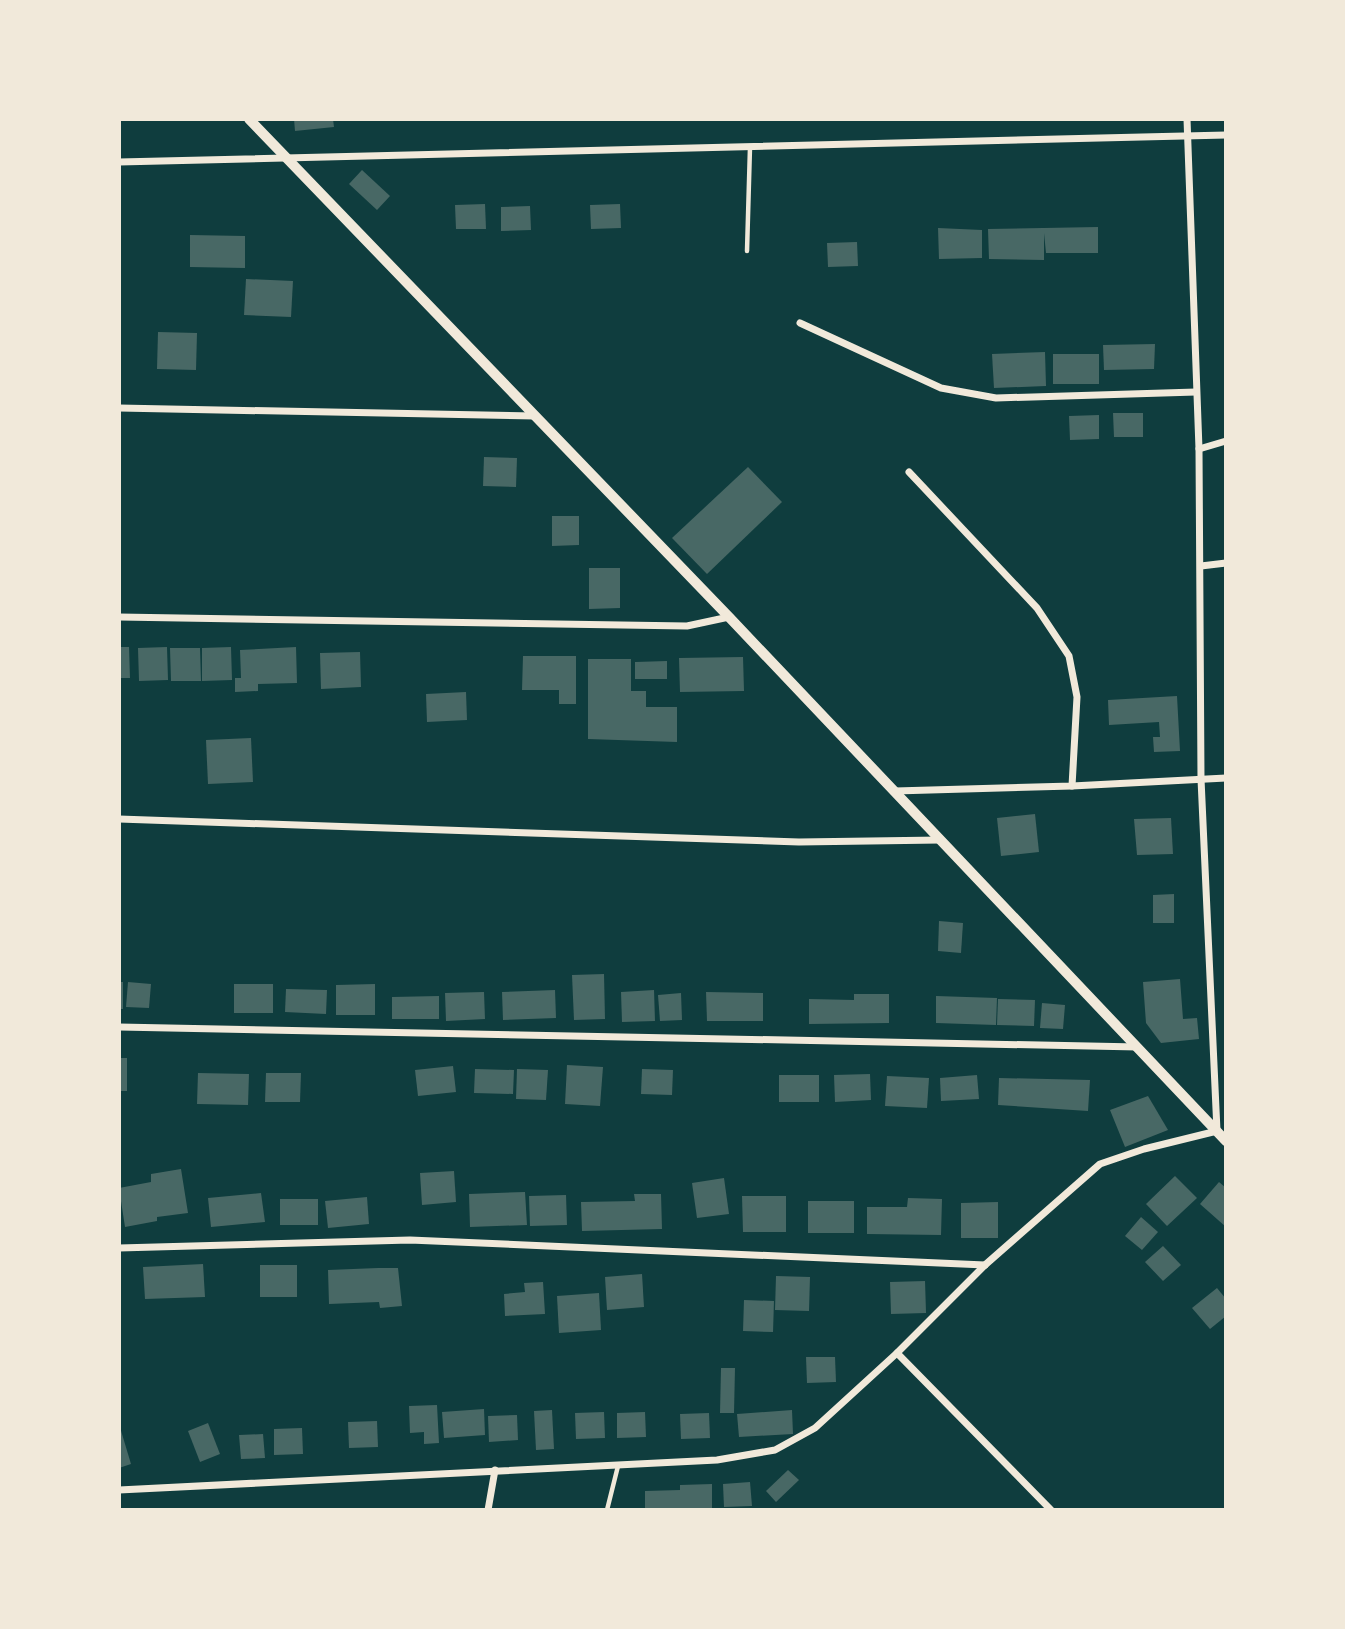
<svg xmlns="http://www.w3.org/2000/svg" width="1345" height="1629" font-family="'Sofia Sans Condensed',sans-serif">
<style>
.building{fill:#486865}
.lines{fill:none;stroke-linecap:round;stroke-linejoin:round}
.service{stroke:#f1e9da;stroke-width:4.5}
.minor{stroke:#f1e9da;stroke-width:7}
.tertiary{stroke:#f1e9da;stroke-width:10}
</style>
<rect width="100%" height="100%" fill="#0f3d3e"/>
<g class="building">
<path d="M294 119H333L334 127 295 131Z"/>
<path d="M362 170 390 196 377 210 349 184Z"/>
<path d="M485 204 486 229H456L455 205Z"/>
<path d="M620 204 621 228 591 229 590 205Z"/>
<path d="M530 206 531 230 501 231V207Z"/>
<path d="M1098 227V253H1046L1044 233V260L989 259 988 229Z"/>
<path d="M938 228 982 230V258L939 259Z"/>
<path d="M190 235 245 236V268L190 267Z"/>
<path d="M857 242 858 266 828 267 827 243Z"/>
<path d="M246 279 293 281 291 317 244 315Z"/>
<path d="M158 332 197 333 196 370 157 369Z"/>
<path d="M1155 344 1154 369 1104 370 1103 345Z"/>
<path d="M1045 352 1046 386 994 388 992 354Z"/>
<rect x="1053" y="354" width="46" height="30"/>
<path d="M1113 413H1143V437H1114Z"/>
<path d="M1099 415V439L1070 440 1069 416Z"/>
<path d="M484 457 517 458 516 487 483 486Z"/>
<path d="M748 467 782 502 707 574 672 538Z"/>
<path d="M552 516H579V545L552 546Z"/>
<path d="M589 568H620V608L589 609Z"/>
<path d="M119 647H129L130 678H119Z"/>
<path d="M167 647 168 680 139 681 138 648Z"/>
<path d="M231 647 232 680 202 681V648Z"/>
<path d="M296 647 297 683 258 684V691L235 692V678H241L240 650Z"/>
<path d="M170 648H200L201 681H171Z"/>
<path d="M360 652 361 687 321 689 320 653Z"/>
<path d="M523 656H576V704H559V690H522Z"/>
<path d="M743 657 744 691 680 692 679 658Z"/>
<path d="M588 659H631V691H646V707H677V742L588 739Z"/>
<path d="M667 661V679H635V662Z"/>
<path d="M466 692 467 720 427 722 426 694Z"/>
<path d="M1177 696 1180 751 1154 752 1153 737H1160L1159 722 1109 725 1108 700Z"/>
<path d="M251 738 253 782 208 784 206 740Z"/>
<path d="M1035 814 1039 852 1001 856 997 818Z"/>
<path d="M1171 818 1173 854 1137 855 1134 819Z"/>
<path d="M1174 894V923H1153V895Z"/>
<path d="M939 921 963 923 961 953 938 951Z"/>
<path d="M604 974 605 1019 574 1020 572 975Z"/>
<path d="M1180 979 1183 1019 1197 1018 1199 1039 1161 1043 1146 1023 1143 982Z"/>
<rect x="119" y="982" width="4" height="27"/>
<path d="M128 982 151 984 149 1008 126 1007Z"/>
<rect x="234" y="984" width="39" height="29"/>
<path d="M375 984V1015H336V985Z"/>
<path d="M286 989 327 990 326 1014 285 1012Z"/>
<path d="M555 990 556 1018 503 1020 502 992Z"/>
<path d="M654 990 655 1021 622 1022 621 992Z"/>
<path d="M484 992 485 1019 446 1021 445 993Z"/>
<path d="M706 992 763 993V1021H707Z"/>
<path d="M681 993 682 1020 660 1021 658 995Z"/>
<path d="M854 994H889V1023L809 1024V999L854 1000Z"/>
<path d="M439 996V1019H392V997Z"/>
<path d="M936 996 997 998 996 1025 936 1023Z"/>
<path d="M998 999 1035 1000 1034 1026 997 1025Z"/>
<path d="M1042 1003 1065 1005 1063 1029 1040 1028Z"/>
<rect x="119" y="1058" width="8" height="33"/>
<path d="M567 1065 603 1067 600 1106 565 1104Z"/>
<path d="M453 1066 456 1092 418 1096 415 1070Z"/>
<path d="M475 1069 514 1070 513 1094 474 1093Z"/>
<path d="M517 1069 548 1070 546 1100 516 1099Z"/>
<path d="M642 1069 673 1070 672 1095 641 1094Z"/>
<path d="M198 1073 249 1074 248 1105 197 1104Z"/>
<path d="M266 1073H301L300 1102H265Z"/>
<path d="M870 1074 871 1100 835 1102 834 1075Z"/>
<rect x="779" y="1075" width="40" height="27"/>
<path d="M977 1075 979 1099 941 1101 940 1078Z"/>
<path d="M887 1076 929 1078 927 1108 885 1106Z"/>
<path d="M999 1078 1090 1080 1088 1111 998 1105Z"/>
<path d="M1148 1096 1168 1130 1125 1147 1110 1110Z"/>
<path d="M181 1169 188 1213 157 1217V1221L125 1227 119 1188 151 1182V1174Z"/>
<path d="M454 1171 456 1202 422 1205 420 1173Z"/>
<path d="M1175 1176 1197 1198 1167 1226 1146 1204Z"/>
<path d="M724 1178 729 1214 697 1218 692 1183Z"/>
<path d="M1219 1182 1226 1188V1227L1200 1204Z"/>
<path d="M525 1192 527 1225 470 1227 469 1194Z"/>
<path d="M261 1193 265 1222 211 1227 208 1198Z"/>
<path d="M634 1194H661L662 1229 582 1231 581 1202 635 1201Z"/>
<path d="M566 1195 567 1225 530 1226 529 1196Z"/>
<path d="M742 1196H786V1232H743Z"/>
<path d="M367 1197 369 1224 328 1228 325 1201Z"/>
<path d="M908 1198 942 1199 941 1235 867 1234V1207H907Z"/>
<rect x="280" y="1199" width="38" height="26"/>
<rect x="808" y="1201" width="46" height="32"/>
<path d="M998 1202V1238H961V1203Z"/>
<path d="M1141 1217 1158 1232 1142 1250 1125 1236Z"/>
<path d="M1163 1246 1181 1265 1163 1281 1145 1262Z"/>
<path d="M203 1264 205 1297 145 1299 143 1267Z"/>
<rect x="260" y="1265" width="37" height="32"/>
<path d="M378 1268H398L402 1306 380 1308 379 1302 329 1304 328 1270Z"/>
<path d="M642 1274 644 1307 607 1310 605 1277Z"/>
<path d="M776 1276 810 1277 809 1311 775 1310Z"/>
<path d="M925 1281 926 1313 891 1314 890 1282Z"/>
<path d="M543 1282 545 1314 505 1316 504 1294 525 1292 524 1283Z"/>
<path d="M1217 1288 1226 1299V1316L1210 1329 1192 1308Z"/>
<path d="M599 1293 601 1330 559 1333 557 1296Z"/>
<path d="M744 1300 774 1301 773 1332 743 1331Z"/>
<path d="M806 1357H835L836 1382 807 1383Z"/>
<path d="M721 1368H735L734 1413H720Z"/>
<path d="M437 1405 439 1443 424 1444V1432L410 1433 409 1406Z"/>
<path d="M484 1409 485 1435 444 1438 442 1412Z"/>
<path d="M552 1410 554 1449 536 1450 534 1411Z"/>
<path d="M792 1410 793 1434 739 1437 737 1414Z"/>
<path d="M604 1412 605 1438 576 1439 575 1413Z"/>
<path d="M645 1412 646 1437 617 1438V1413Z"/>
<path d="M709 1413 710 1438 681 1439 680 1414Z"/>
<path d="M517 1415 518 1440 489 1442 488 1416Z"/>
<path d="M377 1421 378 1447 349 1448 348 1422Z"/>
<path d="M208 1423 220 1454 200 1462 188 1431Z"/>
<path d="M119 1424 131 1464 119 1468Z"/>
<path d="M302 1428 303 1454 274 1455V1429Z"/>
<path d="M263 1434 265 1458 241 1459 239 1435Z"/>
<path d="M788 1470 799 1480 776 1502 766 1491Z"/>
<path d="M750 1482 752 1506 724 1507 723 1484Z"/>
<path d="M712 1484V1510H645V1491L680 1490V1485Z"/>
</g>
<g class="lines">
<g class="service">
<path d="M747 251 750 147"/>
<path d="M607 1510 618 1466"/>
</g>
<g class="minor">
<path d="M119 162 1226 135"/>
<path d="M800 323 941 388 996 398 1196 392"/>
<path d="M119 408 535 416"/>
<path d="M1199 449 1226 441"/>
<path d="M909 472 1037 608 1069 656 1077 697 1072 786"/>
<path d="M1201 566 1226 563"/>
<path d="M119 617 687 626 729 617"/>
<path d="M895 791 1072 786 1226 778"/>
<path d="M119 819 799 842 940 840"/>
<path d="M119 1027 1138 1047"/>
<path d="M119 1248 410 1240 985 1265"/>
<path d="M897 1353 1051 1510"/>
<path d="M119 1490 717 1460 775 1450 815 1428 897 1353 985 1265 1100 1164 1144 1149 1217 1131 1201 779 1199 449 1187 119"/>
<path d="M488 1510 495 1470"/>
</g>
<path class="tertiary" d="M249 119 729 617 1226 1141"/>
</g>
<rect width="1345" height="1629" fill="none" stroke="#f1e9da" stroke-width="242"/>
</svg>
